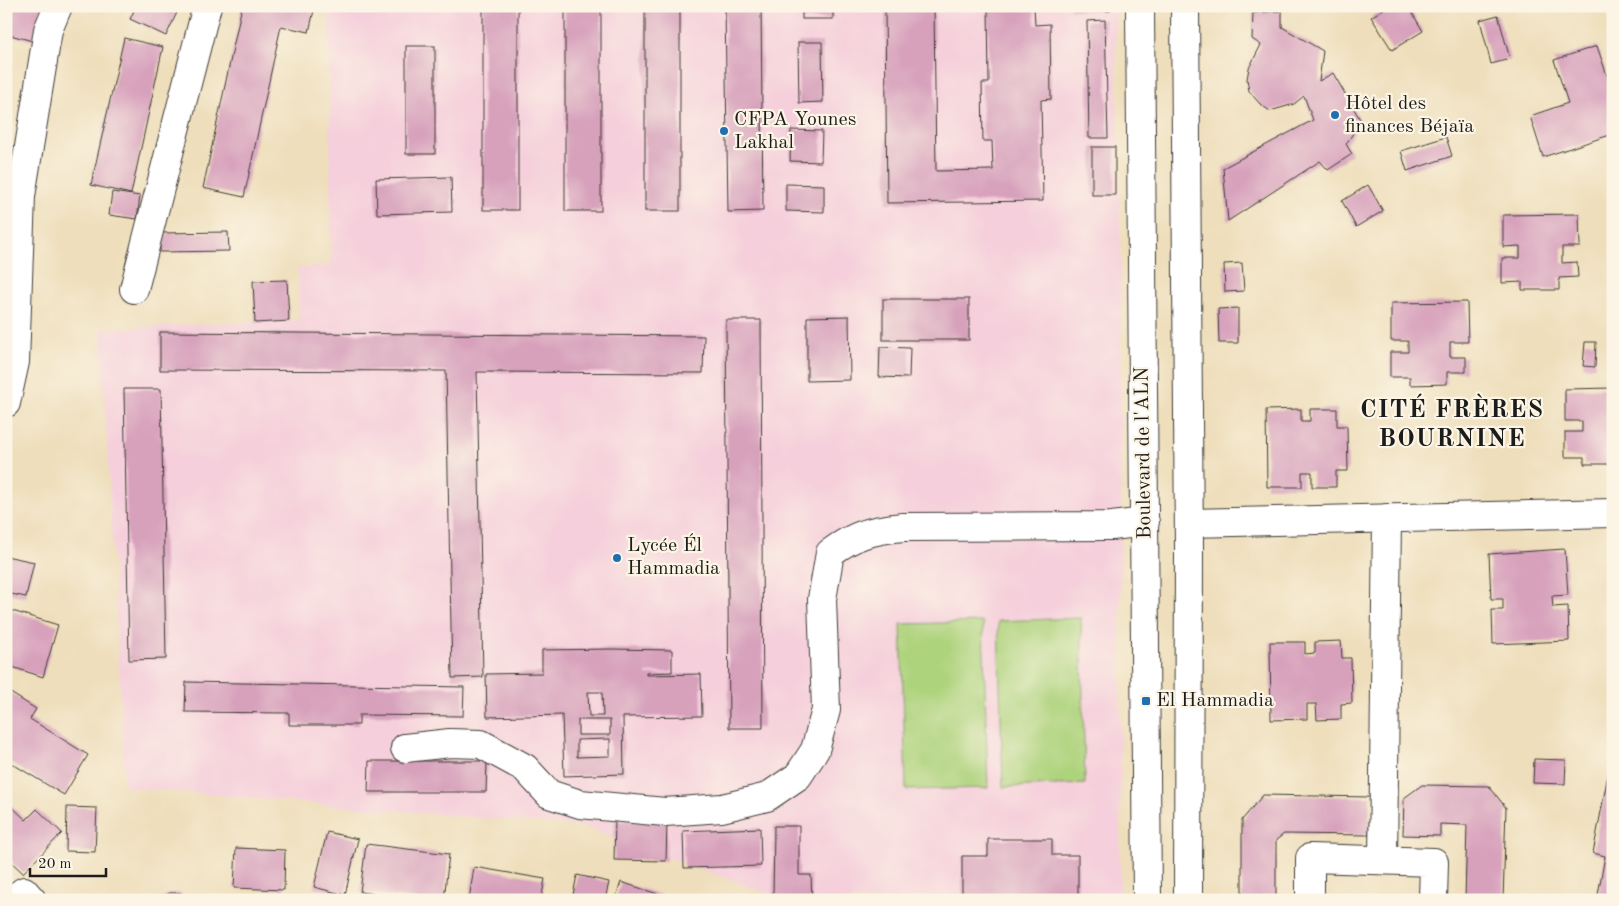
<svg xmlns="http://www.w3.org/2000/svg" width="1619" height="906" font-family="'Old Standard TT',serif">
<style>
.built{fill:#f5cfdb}
.green{fill:#aed37d;stroke:#65784c}
.building{fill:#d7a1bc;fill-rule:evenodd}
.lines{fill:none;stroke-linecap:round;stroke-linejoin:round}
.minor-casing{stroke:#3c3934;stroke-width:30}
.major-casing{stroke:#3c3934;stroke-width:30}
.minor{stroke:#fff;stroke-width:28}
.major{stroke:#fff;stroke-width:28}
.poi-dot{fill:#1f6fb2;stroke:#fcf5e5;stroke-width:2}
.labels{text-anchor:middle;dominant-baseline:central;stroke-width:4.5;stroke-linejoin:round;paint-order:stroke}
.poi-label{font-size:20px;fill:#1c1c1c;stroke:#fcf5e5;text-anchor:start}
.street-label{font-size:20px;fill:#1c1c1c;stroke:#fcf5e5}
.district-label{font-size:25px;font-weight:bold;letter-spacing:1px;fill:#1c1c1c;stroke:#fcf5e5}
</style>
<rect width="100%" height="100%" fill="#fcf5e5"/>
<filter id="ink" filterUnits="userSpaceOnUse"><feTurbulence type="fractalNoise" baseFrequency=".02" numOctaves="2"/><feDisplacementMap in="SourceGraphic" scale="10" xChannelSelector="R" yChannelSelector="G"/><feConvolveMatrix kernelMatrix="1 2 1 2 8 2 1 2 1" color-interpolation-filters="sRGB"/></filter>
<filter id="wash" filterUnits="userSpaceOnUse"><feTurbulence type="fractalNoise" baseFrequency=".0096" numOctaves="4" result="noise"/><feDisplacementMap in="SourceGraphic" scale="20" xChannelSelector="R" yChannelSelector="G"/><feGaussianBlur stdDeviation="1.12" result="paint"/><feColorMatrix in="noise" values="0 0 0 0 0 0 0 0 0 0 0 0 0 0 0 0 0 1.4 0 .05"/><feComposite in="paint" operator="in"/></filter>
<g filter="url(#wash)">
<rect width="100%" height="100%" fill="#eedebb"/>
<path class="built" d="M329 6H1115L1121 256 1120 900H786L585 827 125 787 101 329 299 320 298 268 331 266Z"/>
<g class="green">
<path d="M1081 618 1085 784 1003 787 998 621Z"/>
<path d="M983 622 988 788 906 790 901 624Z"/>
</g>
<g id="blocks">
<g class="building">
<path d="M6 6H42L33 41 6 34Z"/>
<path d="M136 6H180L166 36 130 19Z"/>
<path d="M242 6H315L309 32 281 26 244 197 203 188Z"/>
<rect x="395" y="6" width="51" height="2"/>
<rect x="483" y="6" width="35" height="204"/>
<rect x="565" y="6" width="36" height="205"/>
<rect x="645" y="6" width="35" height="205"/>
<path d="M725 6H761L763 211 728 212Z"/>
<rect x="802" y="6" width="31" height="13"/>
<path d="M885 6H934L936 171 993 170 992 141H983L982 83H989L988 8 1034 7 1035 25 1050 24 1051 99 1041 100 1043 201 887 203Z"/>
<path d="M1070 6H1110V11L1070 10Z"/>
<path d="M1388 6H1408L1423 31 1392 50 1371 17Z"/>
<path d="M1282 11V27L1323 51 1319 81 1333 73 1361 121 1346 144 1352 154 1328 170 1320 161 1228 221 1223 168 1313 120 1304 96 1294 104 1270 111 1260 104 1249 91 1247 79 1249 68 1261 45 1252 39 1253 13Z"/>
<path d="M1498 15 1510 59 1491 64 1480 20Z"/>
<path d="M1105 20 1108 138H1089L1087 21Z"/>
<path d="M124 38 163 47 131 194 91 185Z"/>
<path d="M798 42H822L823 102 799 103Z"/>
<rect x="406" y="46" width="29" height="108"/>
<path d="M1597 46 1613 93V134L1543 157 1530 116 1568 103 1554 60Z"/>
<path d="M6 67 11 68 8 105 6 104Z"/>
<path d="M791 130 822 131 821 162 790 161Z"/>
<path d="M1446 137 1452 156 1407 171 1401 151Z"/>
<rect x="1092" y="147" width="23" height="48"/>
<path d="M451 177 452 212 377 214 376 179Z"/>
<path d="M786 184 824 185V212L786 211Z"/>
<path d="M1368 185 1383 211 1356 227 1342 201Z"/>
<path d="M112 192 140 196 137 219 109 215Z"/>
<path d="M1579 214 1580 247H1562V263L1577 262 1578 277 1559 278V290H1522V282L1502 283V258H1520V246L1503 247V215Z"/>
<path d="M228 232 229 251 160 252V233Z"/>
<path d="M1242 263 1244 291 1225 292 1224 264Z"/>
<path d="M287 280 289 321 255 323 253 281Z"/>
<rect x="883" y="299" width="86" height="41"/>
<path d="M1467 302 1468 342H1450V357H1466V372H1447V384L1410 385V377H1390V352H1408V341H1391V303Z"/>
<path d="M1238 308V343H1219L1218 309Z"/>
<path d="M849 316 850 380 807 381V317Z"/>
<path d="M726 320H761L763 728H729Z"/>
<path d="M160 332 704 336 703 373 477 372 483 677 452 678 446 371 160 370Z"/>
<path d="M1585 342H1596L1595 367 1583 366Z"/>
<path d="M880 347 910 348 909 378 879 377Z"/>
<path d="M1613 388V464H1584V457H1565V432H1582V421H1565V389Z"/>
<path d="M124 389H161L166 659 129 660Z"/>
<path d="M1301 409V421H1310V409H1337V426H1347L1348 471H1336V487H1312V472H1302V487H1267L1266 410Z"/>
<path d="M1565 549 1568 595 1552 596 1553 607 1568 606 1569 641 1493 644 1492 610H1503V599H1491L1489 554Z"/>
<path d="M6 556 34 562 26 597 6 593Z"/>
<path d="M6 609 58 625 43 677 6 665Z"/>
<path d="M1341 641 1342 658H1351L1352 703 1341 704V719L1317 720 1316 704H1307V719L1271 720 1270 642H1305V654L1315 653V642Z"/>
<path d="M610 649 672 650V672L646 673V675L701 674 702 716 623 717 624 774 564 776 562 715 487 717 486 674 542 673V650ZM588 692H602L603 716H589ZM578 720H610V735H578ZM610 739V756L577 757V740Z"/>
<path d="M186 682 464 687 463 716 359 715V725H289V713L185 712Z"/>
<path d="M6 690 36 709 30 719 88 755 64 795 6 760Z"/>
<path d="M1534 759 1566 760 1565 784 1533 783Z"/>
<path d="M369 761H487L486 792H368Z"/>
<path d="M1608 775 1613 776V900H1597L1605 856 1593 853Z"/>
<path d="M1422 785 1489 786 1506 808 1503 900H1465L1467 825 1440 824V836L1403 835 1404 798Z"/>
<path d="M1263 795 1370 797 1369 835 1284 834 1276 840V900H1242V820Z"/>
<path d="M6 801 26 820 37 809 62 833 23 873 6 857Z"/>
<path d="M67 807 97 808 95 852 66 851Z"/>
<path d="M615 821 667 822 666 861 614 860Z"/>
<path d="M774 826H799V875H811L812 900H773Z"/>
<path d="M760 828 761 866 684 868 683 831Z"/>
<path d="M327 832 358 839 345 895 314 887Z"/>
<path d="M988 839H1052V855H1078V900H962V856H988Z"/>
<path d="M366 844 449 854 444 900H422L360 892Z"/>
<path d="M236 848 285 850 284 890 234 888Z"/>
<path d="M474 867 545 879 541 900H469Z"/>
<path d="M577 875 609 882 605 900H572Z"/>
<path d="M621 882 667 897 666 900H615Z"/>
<path d="M170 893H181L185 900H158Z"/>
</g>
</g>
</g>
<g filter="url(#ink)">
<use href="#blocks" fill-opacity="0" stroke="#3c3934" stroke-width="1"/>
<g class="lines">
<g class="minor-casing">
<g id="minor">
<path d="M134 289 207 6"/>
<path d="M6 403 15 362 21 196 48 30 58 6"/>
<path d="M1189 523 1613 513"/>
<path d="M405 748 450 743 481 744 525 768 549 794 580 804 665 812 722 808 767 797 798 776 815 750 826 710 822 599 830 553C855 534 872 530 903 527L1112 526 1145 522"/>
<path d="M1383 860 1387 518"/>
<path d="M12 900 24 891 32 900"/>
<path d="M1310 900V858L1434 862 1433 900"/>
</g>
</g>
<g class="major-casing">
<g id="major">
<path d="M1140 6 1147 900"/>
<path d="M1185 6 1189 549 1188 900"/>
</g>
</g>
<use href="#minor" class="minor"/>
<use href="#major" class="major"/>
</g>
</g>
<g class="poi-dot">
<circle cx="1335" cy="115" r="5"/>
<circle cx="724" cy="131" r="5"/>
<circle cx="617" cy="558" r="5"/>
<rect x="1141" y="696" width="10" height="10" rx="2.5"/>
</g>
<g class="labels">
<g class="poi-label">
<text x="1345" y="104">Hôtel des<tspan x="1345" dy="23">finances Béjaïa</tspan></text>
<text x="734" y="120">CFPA Younes<tspan x="734" dy="23">Lakhal</tspan></text>
<text x="627" y="546">Lycée Él<tspan x="627" dy="23">Hammadia</tspan></text>
<text x="1156" y="701">El Hammadia</text>
</g>
<g class="street-label">
<text transform="translate(1144 453) rotate(-91)">Boulevard de l'ALN</text>
</g>
<g class="district-label">
<text x="1452" y="410">CITÉ FRÈRES<tspan x="1452" dy="29">BOURNINE</tspan></text>
</g>
</g>
<rect width="1619" height="906" fill="none" stroke="#fcf5e5" stroke-width="25"/>
<path d="M30 868v8h76v-8" fill="none" stroke="#1c1c1c" stroke-width="2.5"/>
<text x="38" y="868" font-size="15" fill="#1c1c1c" stroke="#fcf5e5" stroke-width="4" paint-order="stroke">20 m</text>
</svg>
